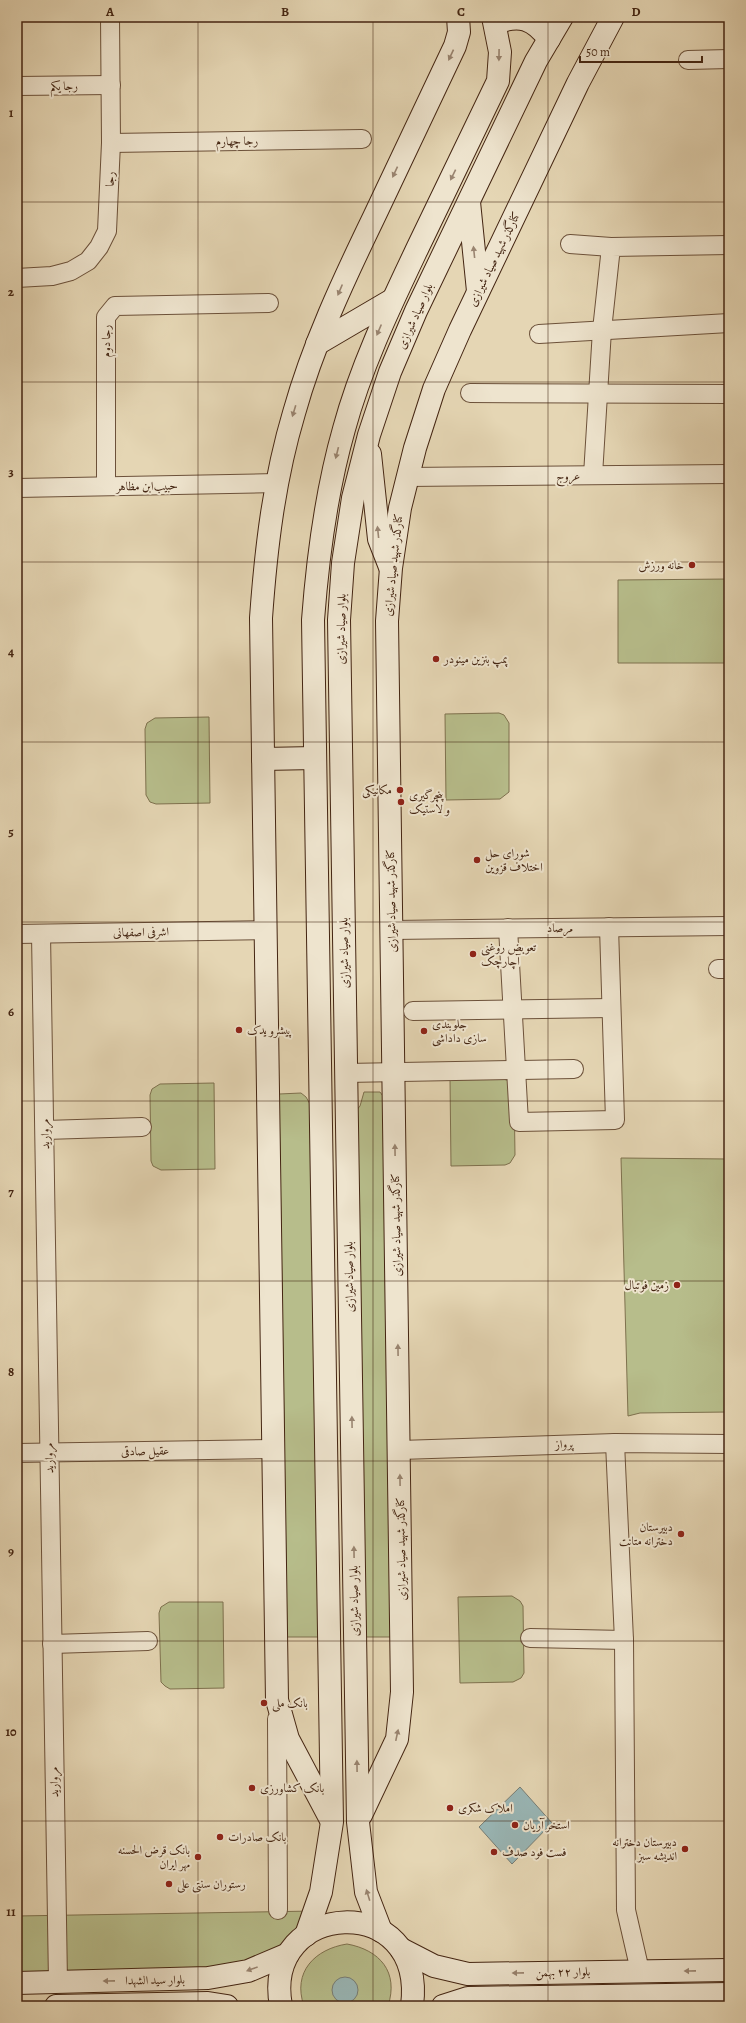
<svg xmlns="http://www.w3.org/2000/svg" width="746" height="2023" font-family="Alegreya,Amiri,serif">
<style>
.green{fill:#b7bd8b;stroke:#7e714e}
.water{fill:#99b7b7;stroke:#777d75}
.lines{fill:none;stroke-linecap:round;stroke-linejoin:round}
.street-casing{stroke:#6c513a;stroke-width:20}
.secondary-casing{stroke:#442512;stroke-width:24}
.street{stroke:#eee4ce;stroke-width:18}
.secondary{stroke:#eee4ce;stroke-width:22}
.oneway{fill:#998470}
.grid{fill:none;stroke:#442512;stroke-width:1;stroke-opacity:0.55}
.poi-dot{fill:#8f2418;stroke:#eee4ce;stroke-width:1.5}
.labels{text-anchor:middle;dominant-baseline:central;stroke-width:4;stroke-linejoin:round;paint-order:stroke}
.street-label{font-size:12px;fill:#442512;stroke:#eee4ce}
.poi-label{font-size:12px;fill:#442512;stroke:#eee4ce;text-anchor:start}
.neatline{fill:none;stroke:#442512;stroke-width:1.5}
.grid-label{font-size:13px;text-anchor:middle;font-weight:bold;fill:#442512}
</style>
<rect width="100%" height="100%" fill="#e5d6b4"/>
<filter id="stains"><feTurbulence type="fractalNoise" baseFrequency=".005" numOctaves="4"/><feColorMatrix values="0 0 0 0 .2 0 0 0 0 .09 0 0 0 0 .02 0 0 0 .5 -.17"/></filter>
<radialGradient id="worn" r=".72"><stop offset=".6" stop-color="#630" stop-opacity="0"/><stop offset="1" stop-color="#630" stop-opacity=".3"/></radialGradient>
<g class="green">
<path d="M729 579V663H618V580Z"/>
<path d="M499 713 504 715 509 723V792L500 799 446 800 445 714Z"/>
<path d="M209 717 210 803 156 804 150 802 146 795 145 729 147 723 155 718Z"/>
<path d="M450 1079H503L510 1081 514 1089 515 1155 510 1163 505 1165 451 1166Z"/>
<path d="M214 1083 215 1169 161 1170 153 1166 151 1161 150 1095 152 1089 160 1084Z"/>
<path d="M364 1092H380L385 1099 395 1637H362L355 1112 360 1106Z"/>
<path d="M301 1093 306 1097 310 1104 320 1637H287L279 1094Z"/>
<path d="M621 1158 729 1159V1412L640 1413 628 1416Z"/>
<path d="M512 1596 520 1601 523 1606 524 1673 521 1678 513 1682 460 1683 458 1597Z"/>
<path d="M169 1602H223L224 1688 170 1689 165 1686 161 1682 159 1613 161 1607Z"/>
<path d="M315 1911 306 1935 248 1971 17 1983V1916Z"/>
<path d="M347 1944C380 1950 399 1972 388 2006H304C292 1972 315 1949 347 1944Z"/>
</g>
<g class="water">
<path d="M520 1787 552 1823 512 1864 479 1827Z"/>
<circle cx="345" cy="1990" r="13"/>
</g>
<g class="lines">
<g class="street-casing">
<g id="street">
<path d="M688 60 729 59"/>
<path d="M17 86 111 85"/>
<path d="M111 143 362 139"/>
<path d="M570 244 611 247"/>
<path d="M17 278 52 276 71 271 88 261 99 247 107 231 111 143 110 17"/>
<path d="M539 334 729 323"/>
<path d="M470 393 729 394"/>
<path d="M593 475 602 330 611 247 729 245"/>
<path d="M407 477 729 474"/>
<path d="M106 486V317L115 306 269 303"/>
<path d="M17 488 276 483"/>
<path d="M508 928 519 1122 615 1120 609 927"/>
<path d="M392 930 729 926"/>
<path d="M17 934 266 930"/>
<path d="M41 934 58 1982"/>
<path d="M718 969H729"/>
<path d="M413 1011 611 1008"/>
<path d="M346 1073 574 1069"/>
<path d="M45 1130 142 1127"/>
<path d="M615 1443 624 1640 626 1910 640 1971"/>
<path d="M400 1450 615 1443 729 1444"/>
<path d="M17 1453 273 1449"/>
<path d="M530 1638 624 1640"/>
<path d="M52 1644 148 1641"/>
<path d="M277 1719 278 1910"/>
</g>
</g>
<g class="secondary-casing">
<g id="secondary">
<path d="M495 23C520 14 533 18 549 39"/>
<path d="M469 202 478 291"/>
<path d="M317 344 392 300"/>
<path d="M370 454 379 539 390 567"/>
<path d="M263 759 315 758"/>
<path d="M361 1815 397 1739 402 1692 387 621 391 568 400 508 415 448 434 389 460 330 578 83 613 17"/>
<path d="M330 1818 288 1739 277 1700 261 618C266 548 274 480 294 413 313 345 343 281 374 217 401 160 428 103 455 46L459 32 458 17"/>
<path d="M381 1931 366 1892 358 1822 339 620 343 563 353 498 369 435 390 372 416 311 536 61 562 17"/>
<path d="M306 1935 321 1892 332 1822 313 620C318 554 326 492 344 429 361 366 390 306 418 247 444 192 471 137 498 81L500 52 493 17"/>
<path d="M401 1949 434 1966 468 1974 729 1970"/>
<path d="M17 1983 208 1978 248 1971 288 1954"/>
<path d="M56 2006 208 2003 227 2006"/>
<path d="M281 2006C261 1899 427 1890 412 2006"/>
<path d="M443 2006 468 1998 729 1994"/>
</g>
</g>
<use href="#street" class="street"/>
<use href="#secondary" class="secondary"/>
</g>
<defs><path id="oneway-solid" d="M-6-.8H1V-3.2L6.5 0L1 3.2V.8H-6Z"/></defs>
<g class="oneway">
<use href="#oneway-solid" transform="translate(451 55) rotate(115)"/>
<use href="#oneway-solid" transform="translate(499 55) rotate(91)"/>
<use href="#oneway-solid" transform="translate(395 172) rotate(115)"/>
<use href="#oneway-solid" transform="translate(453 175) rotate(116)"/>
<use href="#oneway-solid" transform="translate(474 252) rotate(-96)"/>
<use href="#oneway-solid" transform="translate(340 290) rotate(113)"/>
<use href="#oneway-solid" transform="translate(379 330) rotate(113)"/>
<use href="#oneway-solid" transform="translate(294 411) rotate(107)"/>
<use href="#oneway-solid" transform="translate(337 453) rotate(104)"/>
<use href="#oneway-solid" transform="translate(378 532) rotate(-96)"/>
<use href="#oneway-solid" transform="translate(395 1150) rotate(-91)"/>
<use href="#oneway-solid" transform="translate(398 1350) rotate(-91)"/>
<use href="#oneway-solid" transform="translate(352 1422) rotate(-91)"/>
<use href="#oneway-solid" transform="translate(400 1480) rotate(-91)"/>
<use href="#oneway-solid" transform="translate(354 1552) rotate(-91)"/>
<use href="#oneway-solid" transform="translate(397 1735) rotate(-78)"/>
<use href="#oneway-solid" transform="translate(357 1766) rotate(-91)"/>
<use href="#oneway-solid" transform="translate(368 1895) rotate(-107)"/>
<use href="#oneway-solid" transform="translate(252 1969) rotate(160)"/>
<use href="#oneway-solid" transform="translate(690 1971) rotate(179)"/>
<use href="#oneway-solid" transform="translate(518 1973) rotate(179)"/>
<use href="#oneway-solid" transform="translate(109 1981) rotate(179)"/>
</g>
<path class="grid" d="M198 17V2006M373 17V2006M548 17V2006M17 202H729M17 382H729M17 562H729M17 742H729M17 922H729M17 1101H729M17 1281H729M17 1461H729M17 1641H729M17 1821H729"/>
<g class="poi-dot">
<circle cx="692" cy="565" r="4"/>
<circle cx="436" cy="659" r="4"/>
<circle cx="400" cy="790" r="4"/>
<circle cx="401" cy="802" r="4"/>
<circle cx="477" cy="860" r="4"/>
<circle cx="473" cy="954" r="4"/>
<circle cx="239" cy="1030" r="4"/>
<circle cx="424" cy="1031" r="4"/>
<circle cx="677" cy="1285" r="4"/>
<circle cx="681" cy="1534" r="4"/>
<circle cx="264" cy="1703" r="4"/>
<circle cx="252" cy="1788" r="4"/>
<circle cx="450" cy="1808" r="4"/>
<circle cx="515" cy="1825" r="4"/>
<circle cx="220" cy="1837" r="4"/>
<circle cx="685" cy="1849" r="4"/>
<circle cx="494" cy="1852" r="4"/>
<circle cx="198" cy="1857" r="4"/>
<circle cx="169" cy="1884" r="4"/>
</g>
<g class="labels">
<g class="street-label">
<text transform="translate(64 86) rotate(-1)">رجا یکم</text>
<text transform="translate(237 141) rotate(-1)">رجا چهارم</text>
<text transform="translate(110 179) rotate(-88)">رجا</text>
<text transform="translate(494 259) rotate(-64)">کنارگذر شهید صیاد شیرازی</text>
<text transform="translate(415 316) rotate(-66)">بلوار صیاد شیرازی</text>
<text transform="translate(106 341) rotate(-90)">رجا دوم</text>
<text transform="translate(568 476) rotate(-1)">عروج</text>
<text transform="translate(147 486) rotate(-1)">حبیب‌ابن مظاهر</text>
<text transform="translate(393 565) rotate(-84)">کنارگذر شهید صیاد شیرازی</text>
<text transform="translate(341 629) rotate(-89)">بلوار صیاد شیرازی</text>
<text transform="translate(391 901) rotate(-91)">کنارگذر شهید صیاد شیرازی</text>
<text x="560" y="928">مرصاد</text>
<text transform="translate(141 932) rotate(-1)">اشرفی اصفهانی</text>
<text transform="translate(344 953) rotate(-91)">بلوار صیاد شیرازی</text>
<text transform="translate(45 1134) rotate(-91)">مروارید</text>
<text transform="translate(396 1225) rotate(-91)">کنارگذر شهید صیاد شیرازی</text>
<text transform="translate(349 1277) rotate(-91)">بلوار صیاد شیرازی</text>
<text transform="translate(564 1444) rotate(-2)">پرواز</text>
<text transform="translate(145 1451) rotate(-1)">عقیل صادقی</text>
<text transform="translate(49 1458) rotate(-91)">مروارید</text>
<text transform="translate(401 1549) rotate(-91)">کنارگذر شهید صیاد شیرازی</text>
<text transform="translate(354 1601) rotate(-91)">بلوار صیاد شیرازی</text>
<text transform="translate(54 1782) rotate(-91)">مروارید</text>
<text transform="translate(563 1972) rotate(-1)">بلوار ۲۲ بهمن</text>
<text transform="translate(155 1980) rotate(-1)">بلوار سید الشهدا</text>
</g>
<g class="poi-label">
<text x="684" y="565" text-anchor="end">خانه ورزش</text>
<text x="444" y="659">پمپ بنزین مینودر</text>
<text x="392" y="790" text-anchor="end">مکانیکی</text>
<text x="409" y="795">پنچرگیری<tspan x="409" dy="14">و لاستیک</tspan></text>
<text x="485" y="853">شورای حل<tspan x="485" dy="14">اختلاف قزوین</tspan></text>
<text x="481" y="947">تعویض روغنی<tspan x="481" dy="14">آچارچک</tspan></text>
<text x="432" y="1024">جلوبندی<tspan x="432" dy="14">سازی داداشی</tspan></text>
<text x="247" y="1030">پیشرو یدک</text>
<text x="669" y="1285" text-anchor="end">زمین فوتبال</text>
<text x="673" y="1527" text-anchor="end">دبیرستان<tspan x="673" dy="14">دخترانه متانت</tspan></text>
<text x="272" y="1703">بانک ملی</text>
<text x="260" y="1788">بانک کشاورزی</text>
<text x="458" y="1808">املاک شکری</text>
<text x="523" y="1825">استخر آریان</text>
<text x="228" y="1837">بانک صادرات</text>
<text x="677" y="1842" text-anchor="end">دبیرستان دخترانه<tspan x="677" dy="14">اندیشه سبز</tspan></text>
<text x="190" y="1850" text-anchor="end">بانک قرض الحسنه<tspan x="190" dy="14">مهر ایران</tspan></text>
<text x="502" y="1852">فست فود صدف</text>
<text x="177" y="1884">رستوران سنتی علی</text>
</g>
</g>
<rect width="746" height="2023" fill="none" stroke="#e5d6b4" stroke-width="44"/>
<path d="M580 56v6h122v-6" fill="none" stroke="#442512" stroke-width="2"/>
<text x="586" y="56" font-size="12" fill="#442512" stroke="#eee4ce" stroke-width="3" paint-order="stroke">50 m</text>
<rect x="22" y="22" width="702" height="1979" class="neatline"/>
<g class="grid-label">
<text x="110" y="16">A</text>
<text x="285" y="16">B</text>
<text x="461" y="16">C</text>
<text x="636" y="16">D</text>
<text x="11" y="117">1</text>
<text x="11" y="296">2</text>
<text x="11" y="476">3</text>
<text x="11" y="656">4</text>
<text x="11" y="836">5</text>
<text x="11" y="1016">6</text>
<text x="11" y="1196">7</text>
<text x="11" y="1376">8</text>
<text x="11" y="1556">9</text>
<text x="11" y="1736">10</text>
<text x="11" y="1916">11</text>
</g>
<rect width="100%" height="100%" filter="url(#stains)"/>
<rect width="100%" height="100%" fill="url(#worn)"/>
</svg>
